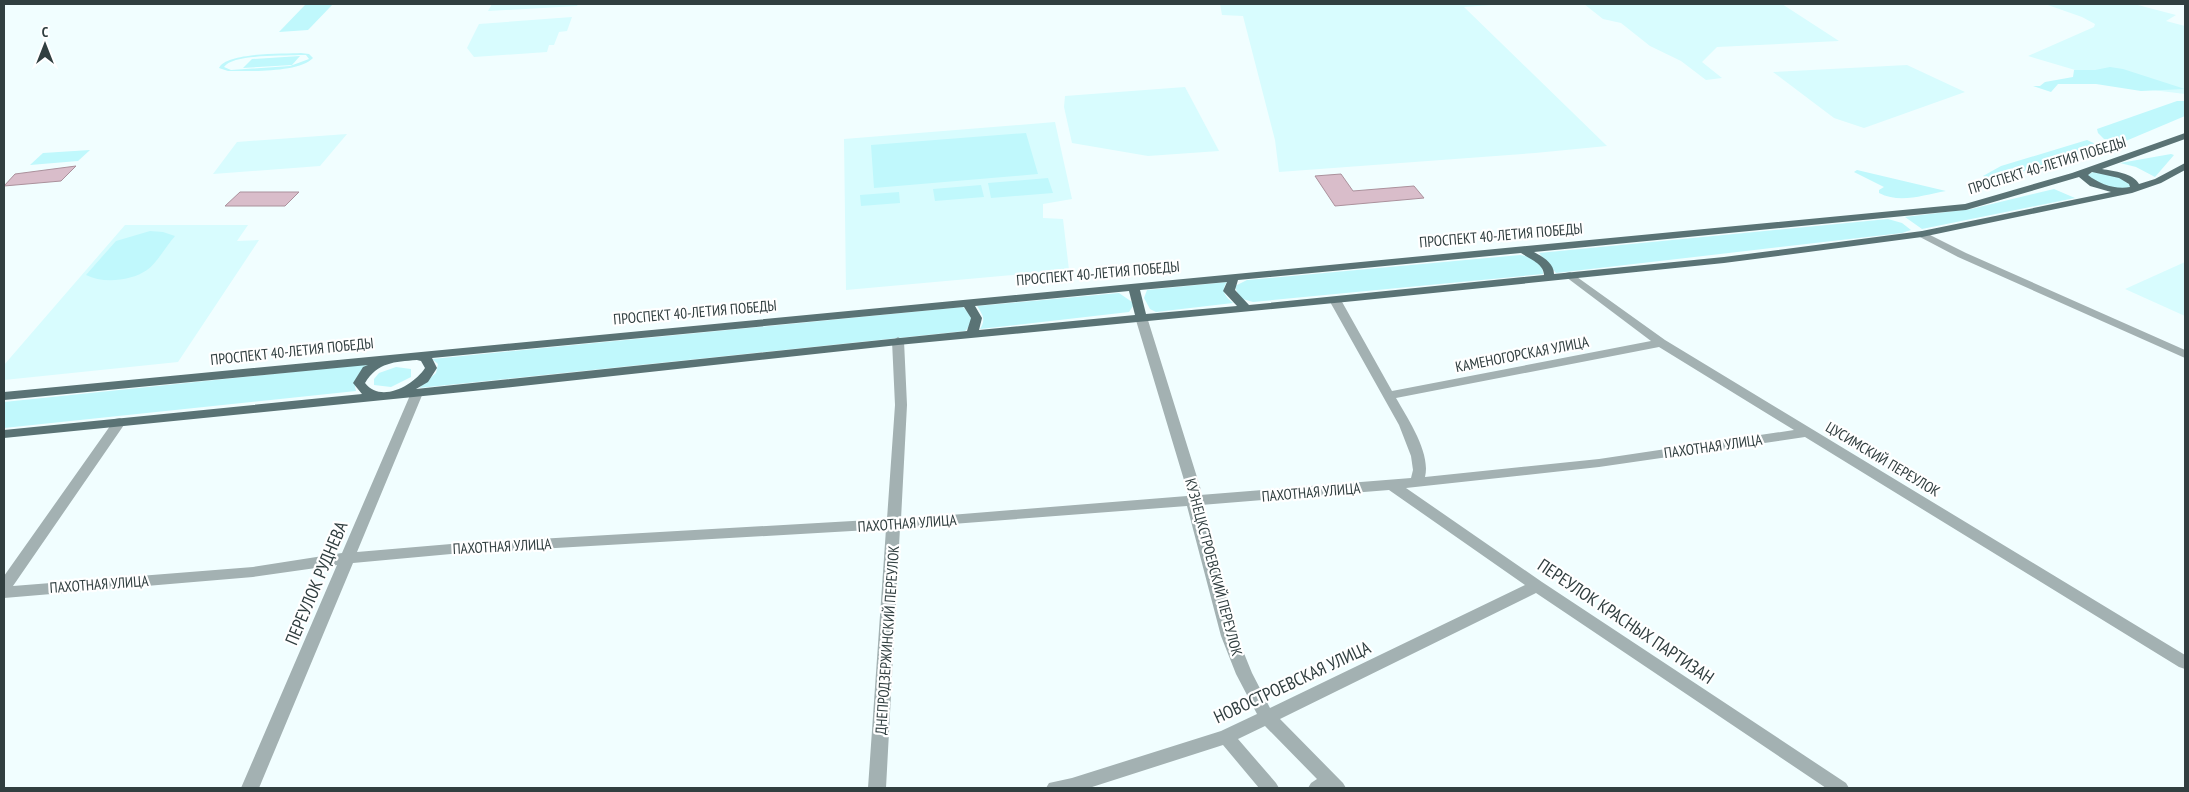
<svg xmlns="http://www.w3.org/2000/svg" width="2189" height="792" font-family="'PT Sans Narrow',sans-serif">
<style>
.built{fill:#d8fcfe}
.green{fill:#c0f8fc;fill-rule:evenodd}
.building{fill:#d9bdca;stroke:#ab919c}
.lines{fill:none;stroke-linecap:round;stroke-linejoin:round}
.minor{fill:#a3b1b2;fill-rule:evenodd}
.major{fill:#5a7375;fill-rule:evenodd}
.labels{text-anchor:middle;dominant-baseline:central;stroke-width:4.5;stroke-linejoin:round;paint-order:stroke}
.street-label{font-size:15px;fill:#313f40;stroke:#fff}
.near-street-label{font-size:18px;fill:#313f40;stroke:#fff}
</style>
<rect width="100%" height="100%" fill="#f1feff"/>
<g class="built">
<path d="M492 4H578L577 6 488 11Z"/>
<path d="M1220 4H1505L1464 7 1607 146 1535 153 1279 172 1275 140 1243 16 1222 15Z"/>
<path d="M1584 4H1782L1839 41 1717 47 1702 62 1722 78 1706 80 1681 61 1650 46 1621 23 1603 19Z"/>
<path d="M2045 4H2134L2176 15 2166 21 2185 26V94L2136 88 2028 56 2094 27 2095 24 2082 17Z"/>
<path d="M572 17 567 31 559 32 554 45H549L547 52 474 57 467 48 479 24Z"/>
<path d="M1907 65 1965 92 1864 128 1834 118 1773 72Z"/>
<path d="M1185 87 1219 151 1148 156 1072 143 1064 107 1065 96Z"/>
<path d="M1055 122 1072 199 1043 204V218L1063 219 1069 270 846 290 844 139Z"/>
<path d="M347 134 320 166 213 174 237 142Z"/>
<path d="M125 225H248L237 241 259 240 178 362 4 380V365Z"/>
<path d="M2185 262V316L2125 289Z"/>
</g>
<g class="green">
<path d="M306 4H333L308 30 279 32Z"/>
<path d="M301 53 309 54 313 58C299 73 248 71 228 71L219 68C226 52 284 54 301 53ZM299 55H306L309 59 290 66 231 70 224 67C232 54 283 56 299 55Z"/>
<path d="M300 56 292 65 243 68 252 59Z"/>
<path d="M2110 67 2123 69 2185 89 2141 91 2096 84H2058L2051 92 2033 86H2040L2045 82 2073 77 2074 70H2095Z"/>
<path d="M2177 101H2185V116L2121 143 2104 139 2098 133 2097 129Z"/>
<path d="M1026 133 1038 174 874 188 871 145Z"/>
<path d="M2087 140 2102 147 2098 150 1992 180 1983 176 2001 166Z"/>
<path d="M90 150 78 161 30 165 43 153Z"/>
<path d="M2171 154 2174 155 2155 177 2136 167 2120 163Z"/>
<path d="M1857 170 1946 191C1923 195 1900 204 1879 193V190L1884 187 1854 172Z"/>
<path d="M2093 172 2118 176 2132 186C2118 196 2098 183 2087 175Z"/>
<path d="M1048 178 1053 193 991 198 988 183Z"/>
<path d="M981 185 984 197 935 201 933 189Z"/>
<path d="M2054 189 2075 198 1922 229 1905 217 1971 209Z"/>
<path d="M899 192 900 203 861 206 860 195Z"/>
<path d="M1888 219 1902 223 1911 230 1902 233 1556 273 1539 253Z"/>
<path d="M150 231 163 232 175 236C166 246 157 263 147 270 131 281 103 284 86 275L116 241Z"/>
<path d="M1520 255C1530 256 1544 263 1543 274L1253 302 1239 298 1235 286 1247 280Z"/>
<path d="M1227 282C1220 291 1226 297 1233 303L1156 312 1150 309 1144 298 1147 290Z"/>
<path d="M1119 293 1132 302 1133 306 1129 312 980 329C986 320 983 315 977 306Z"/>
<path d="M963 307C972 315 975 322 965 331L419 388 436 373 438 364 432 359Z"/>
<path d="M370 364C361 372 352 378 356 391L4 428V402Z"/>
<path d="M396 367 411 369V377L391 387 374 385V379L379 373Z"/>
</g>
<g class="building">
<path d="M76 166 61 181 4 186 15 174Z"/>
<path d="M1341 174 1353 191 1414 186 1424 198 1335 206 1315 176Z"/>
<path d="M240 192H299L285 206H225Z"/>
</g>
<g class="lines">
<g class="minor">
<path d="M1922 231 1966 253 2185 350V358L1958 257 1918 236 1917 234Z"/>
<path d="M1570 272 1665 340 2185 655V669L2179 667 1805 437 1599 467 1406 488 1542 582 1846 783 1849 788H1826L1536 593 1280 719 1343 783 1346 788H1308L1311 783 1317 779 1265 726 1238 739 1276 783 1279 788H1259L1223 745 1089 788H1046L1049 783 1072 778 1221 731 1257 714 1236 674 1221 636 1187 506 900 528 886 788H868L886 529 451 554 353 563 259 788H241L337 565 253 577 4 598V576L115 419 120 418 126 422 13 586 253 567 342 553 411 393 417 389 423 393 357 552 451 544 887 519 895 405 892 341 898 337 904 341 907 405 901 519 1187 496V490L1135 317 1141 314 1147 317 1201 490 1200 495 1411 478 1413 470 1411 456 1399 425 1329 300 1331 298 1335 297 1341 300 1392 391 1651 341 1566 277 1565 275 1566 273ZM1659 347 1794 430 1599 459 1425 477C1431 453 1408 419 1396 398ZM1389 490 1525 585 1270 708 1252 673 1237 636 1201 505Z"/>
</g>
<path class="major" d="M2185 133V139L2102 169C2114 171 2133 173 2139 184L2155 179 2185 163V170L2161 183 2132 193 1922 237 1724 263 1355 301 898 345 503 388 4 438V430L362 394 353 383 363 367 368 365 4 400V392L1965 204 2072 173ZM2092 172 2119 178 2129 184 2130 187C2116 190 2099 184 2088 175ZM2079 177 2090 186 2111 192 1922 231 1724 257 1554 274C1554 263 1543 257 1534 252L1966 210ZM1521 253C1530 259 1544 264 1544 275L1249 305 1235 290 1238 280ZM1227 282 1223 291 1237 306 1146 314 1140 290ZM1129 291 1135 315 979 330 982 318 975 306ZM964 307 971 318 967 331 416 389 428 382 437 368 432 358ZM417 360 421 361 425 368C414 385 381 404 365 383 378 362 394 362 417 360Z"/>
</g>
<g class="labels">
<g class="street-label">
<text transform="translate(2047 165) rotate(-17)">ПРОСПЕКТ 40-ЛЕТИЯ ПОБЕДЫ</text>
<text transform="translate(1501 235) rotate(-5)">ПРОСПЕКТ 40-ЛЕТИЯ ПОБЕДЫ</text>
<text transform="translate(1098 273) rotate(-5)">ПРОСПЕКТ 40-ЛЕТИЯ ПОБЕДЫ</text>
<text transform="translate(695 312) rotate(-5)">ПРОСПЕКТ 40-ЛЕТИЯ ПОБЕДЫ</text>
<text transform="translate(292 351) rotate(-6)">ПРОСПЕКТ 40-ЛЕТИЯ ПОБЕДЫ</text>
<text transform="translate(1522 354) rotate(-11)">КАМЕНОГОРСКАЯ УЛИЦА</text>
<text transform="translate(1713 446) rotate(-8)">ПАХОТНАЯ УЛИЦА</text>
<text transform="translate(1883 459) rotate(31)">ЦУСИМСКИЙ ПЕРЕУЛОК</text>
<text transform="translate(1311 492) rotate(-5)">ПАХОТНАЯ УЛИЦА</text>
<text transform="translate(907 523) rotate(-4)">ПАХОТНАЯ УЛИЦА</text>
<text transform="translate(502 546) rotate(-3)">ПАХОТНАЯ УЛИЦА</text>
<text transform="translate(1214 567) rotate(75)">КУЗНЕЦКСТРОЕВСКИЙ ПЕРЕУЛОК</text>
<text transform="translate(99 584) rotate(-4)">ПАХОТНАЯ УЛИЦА</text>
<text transform="translate(887 640) rotate(-86)">ДНЕПРОДЗЕРЖИНСКИЙ ПЕРЕУЛОК</text>
</g>
<g class="near-street-label">
<text transform="translate(316 583) rotate(-67)">ПЕРЕУЛОК РУДНЕВА</text>
<text transform="translate(1626 621) rotate(34)">ПЕРЕУЛОК КРАСНЫХ ПАРТИЗАН</text>
<text transform="translate(1292 682) rotate(-25)">НОВОСТРОЕВСКАЯ УЛИЦА</text>
</g>
</g>
<rect width="2189" height="792" fill="none" stroke="#313f40" stroke-width="10"/>
<g transform="translate(45 45)" stroke="#ffffff" stroke-width="4" paint-order="stroke">
<path d="M0-4L9 19L0 12L-9 19Z" fill="#313f40"/>
<text y="-8" font-size="14" font-weight="bold" text-anchor="middle" fill="#313f40">С</text>
</g>
</svg>
